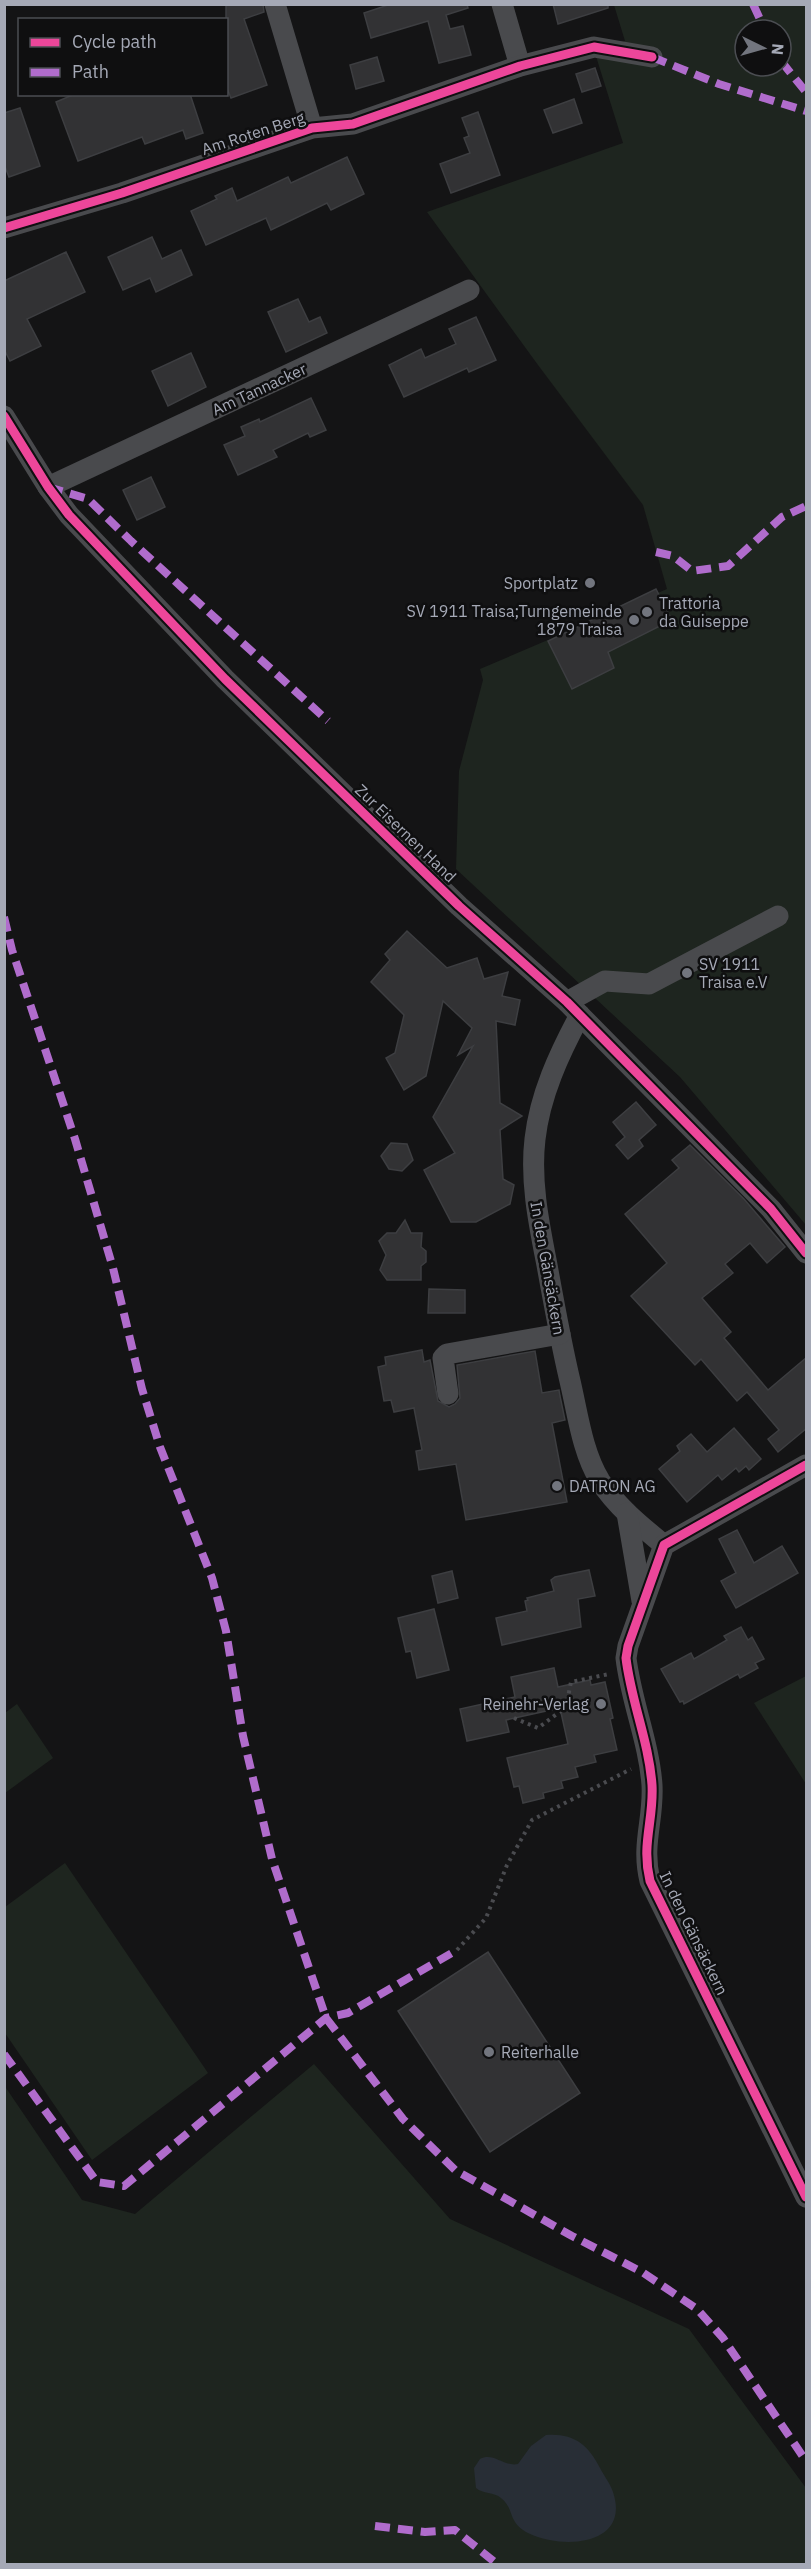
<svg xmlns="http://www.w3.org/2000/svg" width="811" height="2569" font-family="'IBM Plex Sans',sans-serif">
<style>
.green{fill:#1e251f;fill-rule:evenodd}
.water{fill:#282e36}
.building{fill:#323234;stroke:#3d3e41;stroke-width:1.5}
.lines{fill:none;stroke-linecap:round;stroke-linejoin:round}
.path{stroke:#4a4b4f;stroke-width:4;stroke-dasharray:3 4.5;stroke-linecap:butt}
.minor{stroke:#494a4d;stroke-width:21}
.quiet{stroke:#b06ccc;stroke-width:8;stroke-dasharray:15 8;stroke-linecap:butt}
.cycleway-casing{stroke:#0f0f10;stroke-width:13}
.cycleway{stroke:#ed469a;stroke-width:9}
.poi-dot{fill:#72757e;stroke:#0f0f10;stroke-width:2}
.labels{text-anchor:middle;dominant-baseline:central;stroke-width:5;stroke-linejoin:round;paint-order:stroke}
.street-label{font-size:16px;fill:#a5a9b6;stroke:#0f0f10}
.poi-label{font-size:16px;fill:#a5a9b6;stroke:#0f0f10;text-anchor:start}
</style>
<rect width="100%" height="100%" fill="#141415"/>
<g class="green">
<path d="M614 5H806V1225L680 1077 456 869 459 771 483 680 480 669 667 589 643 505 538 365 427 212 623 143 595 53 625 41ZM745 30H781V66H745Z"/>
<path d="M806 1676V1784L754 1703Z"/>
<path d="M17 1704 53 1758 5 1793V1713Z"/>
<path d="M65 1863 208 2073 92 2160 5 2033V1907Z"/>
<path d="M314 2064 450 2219 689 2329 806 2488V2564H5L4 2085 82 2200 135 2214Z"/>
</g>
<path class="water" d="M546 2435C573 2433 588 2444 600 2468 604 2476 610 2483 613 2492 631 2546 562 2550 528 2533 507 2522 515 2509 501 2498 494 2492 483 2494 476 2488L474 2468 480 2459C494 2452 503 2467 518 2464L531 2446Z"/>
<g class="building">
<path d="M226 4H263L264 12 244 19 267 85 231 98 226 86Z"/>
<path d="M391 4H467L468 8 446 15 450 29 463 26 471 55 439 63 428 21 371 38 364 13Z"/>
<path d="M553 4H608V8L558 24Z"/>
<path d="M377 57 384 81 356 89 350 65Z"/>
<path d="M595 68 601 86 582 92 576 74Z"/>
<path d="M75 94H190L203 133 186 139 183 130 145 144 142 137 78 161 56 102Z"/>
<path d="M574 99 582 123 553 133 544 110Z"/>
<path d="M20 108 40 166 9 177 4 164V113Z"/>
<path d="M478 112 500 175 451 193 440 164 470 153 464 138 469 136 462 118Z"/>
<path d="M347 157 364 194 331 210 327 203 271 230 266 218 206 245 191 211 217 199 215 196 232 188 237 201 288 177 291 183Z"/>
<path d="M152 237 162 259 181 250 192 275 156 292 150 278 123 290 108 257Z"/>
<path d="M66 252 85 292 27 319 41 346 10 361 4 349V281Z"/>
<path d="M298 299 309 322 320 317 327 333 286 352 268 312Z"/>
<path d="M476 317 496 360 469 372 467 368 404 397 389 365 421 349 425 358 456 344 449 329Z"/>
<path d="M191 353 206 387 168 406 152 371Z"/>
<path d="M311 398 326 430 310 437 308 433 273 450 277 457 238 475 224 445 245 436 241 427 259 419 260 422Z"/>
<path d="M151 477 165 507 137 520 123 490Z"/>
<path d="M656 589 672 620 608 652 614 668 572 689 548 641Z"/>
<path d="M407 931 447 968 477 958 484 979 508 972 502 996 520 1000 515 1025 496 1021 500 1103 522 1116 500 1130 503 1179 514 1185 510 1204 476 1222H451L424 1170 455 1153 433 1117 473 1046 458 1055 472 1028 443 1001 426 1076 404 1090 386 1058 395 1053 404 1015 371 982 390 960 385 954Z"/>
<path d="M636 1102 656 1125 639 1140 643 1146 628 1159 616 1145 625 1137 613 1122Z"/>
<path d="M391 1143 407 1144 413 1160 402 1171 389 1169 381 1156Z"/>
<path d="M690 1145 744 1199 785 1247 767 1263 750 1243 725 1264 733 1273 702 1298 731 1332 724 1338 768 1390 807 1357V1428L778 1452 768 1439 779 1430 747 1392 737 1401 701 1359 695 1365 631 1296 667 1263 625 1214 679 1168 672 1160Z"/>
<path d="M405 1220 411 1233H422L421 1247 426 1251V1262L421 1266V1280H387L380 1270 386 1255 379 1241 387 1233H396Z"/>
<path d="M429 1289 465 1290V1313H428Z"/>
<path d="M422 1350 424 1362 430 1360 438 1401 449 1407 455 1404 460 1398 457 1365 535 1351 542 1393 559 1390 560 1396 565 1420 552 1423 567 1502 466 1520 456 1464 419 1470 416 1451 422 1450 414 1408 394 1412 391 1400 384 1401 378 1367 386 1365 385 1357Z"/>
<path d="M734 1428 761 1459 749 1470 746 1466 739 1472 736 1468 722 1480 718 1475 687 1502 659 1469 680 1451 677 1446 691 1434 707 1452Z"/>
<path d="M737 1530 754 1563 782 1546 798 1573 736 1608 721 1581 736 1573 719 1539Z"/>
<path d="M589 1570 595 1596 578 1599 581 1627 502 1645 496 1618 527 1611 525 1601 528 1600 527 1598 554 1591 551 1580 555 1577Z"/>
<path d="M452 1571 458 1598 438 1603 432 1576Z"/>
<path d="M434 1609 449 1670 417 1678 411 1651 406 1652 398 1618Z"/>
<path d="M741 1627 748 1640 752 1637 764 1659 755 1663 758 1668 740 1678 738 1674 684 1704 683 1701 680 1702 661 1669 691 1653 694 1659 727 1640 724 1636Z"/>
<path d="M554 1668 558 1687 590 1680 591 1685 605 1682 613 1718 610 1719 617 1750 594 1755 596 1762 575 1767 578 1777 561 1781 563 1788 543 1793 544 1798 523 1803 519 1786 514 1787 507 1758 568 1744 560 1708 506 1720 509 1732 467 1741 460 1709 515 1697 511 1677Z"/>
<path d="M488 1952 580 2093 490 2152 398 2011Z"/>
</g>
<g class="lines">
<g class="path">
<path d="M514 1718 538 1728 566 1707 571 1682 609 1674"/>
<path d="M457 1950 486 1918 507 1865 532 1820 631 1769"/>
</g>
<g class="minor">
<path d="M275 4 312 128"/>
<path d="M502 4 520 66"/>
<path d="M4 228 122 193 312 128 353 124 520 66 594 47 652 57"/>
<path d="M4 416 48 487 69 515 225 679 459 906 567 1002 771 1209 806 1253"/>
<path d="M48 487 469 290"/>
<path d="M567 1002 605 981 649 984 778 916"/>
<path d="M580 1015C559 1054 540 1095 535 1139 530 1181 539 1224 547 1265 554 1304 561 1343 570 1381 578 1415 582 1451 600 1481 617 1507 641 1526 664 1545"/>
<path d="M448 1394 443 1358 447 1354 560 1334"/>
<path d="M806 1465 664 1545 628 1646 626 1658C631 1701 649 1742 652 1785 654 1820 641 1844 650 1881L806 2197"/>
<path d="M627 1513 642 1601"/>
</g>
<g class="quiet">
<path d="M753 4 765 30"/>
<path d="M652 57 719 84 806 111"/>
<path d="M781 61 806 92"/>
<path d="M48 487 88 499 131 541 328 721"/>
<path d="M656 552 673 556 692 571 728 566 782 517 806 506"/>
<path d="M4 917 12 950 75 1139 113 1268 142 1389 160 1447 212 1578 226 1631 243 1736 272 1859 326 2018 403 2119 455 2170 572 2236 642 2272 697 2309 723 2338 806 2461"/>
<path d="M4 2054 97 2182 124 2186 326 2018 348 2013 457 1950"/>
<path d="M375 2526 425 2532 455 2530 497 2564"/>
</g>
<g class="cycleway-casing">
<g id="cycleway">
<path d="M4 228 122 193 312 128 353 124 520 66 594 47 652 57"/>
<path d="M4 416 48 487 69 515 225 679 459 906 567 1002 771 1209 806 1253"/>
<path d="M806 1465 664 1545 628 1646 626 1658C631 1701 649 1742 652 1785 654 1820 641 1844 650 1881L806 2197"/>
</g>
</g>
<use href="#cycleway" class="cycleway"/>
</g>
<g class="poi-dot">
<circle cx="590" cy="583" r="6"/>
<circle cx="647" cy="612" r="6"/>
<circle cx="634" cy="620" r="6"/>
<circle cx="687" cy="973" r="6"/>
<circle cx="557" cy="1486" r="6"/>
<circle cx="601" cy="1704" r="6"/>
<circle cx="489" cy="2052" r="6"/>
</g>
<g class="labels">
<g class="street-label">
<text transform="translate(253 133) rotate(-18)">Am Roten Berg</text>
<text transform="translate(259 389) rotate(-25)">Am Tannacker</text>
<text transform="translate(406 833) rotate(44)">Zur Eisernen Hand</text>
<text transform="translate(548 1268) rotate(80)">In den Gänsäckern</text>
<text transform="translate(694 1933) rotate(64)">In den Gänsäckern</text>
</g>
<g class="poi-label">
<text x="578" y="583" text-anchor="end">Sportplatz</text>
<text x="659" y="603">Trattoria<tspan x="659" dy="18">da Guiseppe</tspan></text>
<text x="622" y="611" text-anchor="end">SV 1911 Traisa;Turngemeinde<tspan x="622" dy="18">1879 Traisa</tspan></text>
<text x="699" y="964">SV 1911<tspan x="699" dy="18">Traisa e.V</tspan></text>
<text x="569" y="1486">DATRON AG</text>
<text x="589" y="1704" text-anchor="end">Reinehr-Verlag</text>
<text x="501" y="2052">Reiterhalle</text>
</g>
</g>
<rect width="811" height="2569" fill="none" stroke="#a5a9b6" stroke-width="12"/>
<rect x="18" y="18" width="210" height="78" fill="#0f0f10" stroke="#4b4d52" stroke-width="1.5"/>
<rect x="30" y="38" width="30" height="9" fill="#ed469a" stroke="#4b4d52" stroke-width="1.5"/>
<text x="72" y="48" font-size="18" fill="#a5a9b6">Cycle path</text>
<rect x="30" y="68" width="30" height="9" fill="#b06ccc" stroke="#4b4d52" stroke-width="1.5"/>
<text x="72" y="78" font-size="18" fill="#a5a9b6">Path</text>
<g transform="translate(763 48) rotate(95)"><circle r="28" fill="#0f0f10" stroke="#4b4d52" stroke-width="1.5"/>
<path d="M0-4.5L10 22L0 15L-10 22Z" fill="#72757e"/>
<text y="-9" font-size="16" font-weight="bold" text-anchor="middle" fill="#a5a9b6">N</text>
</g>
</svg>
